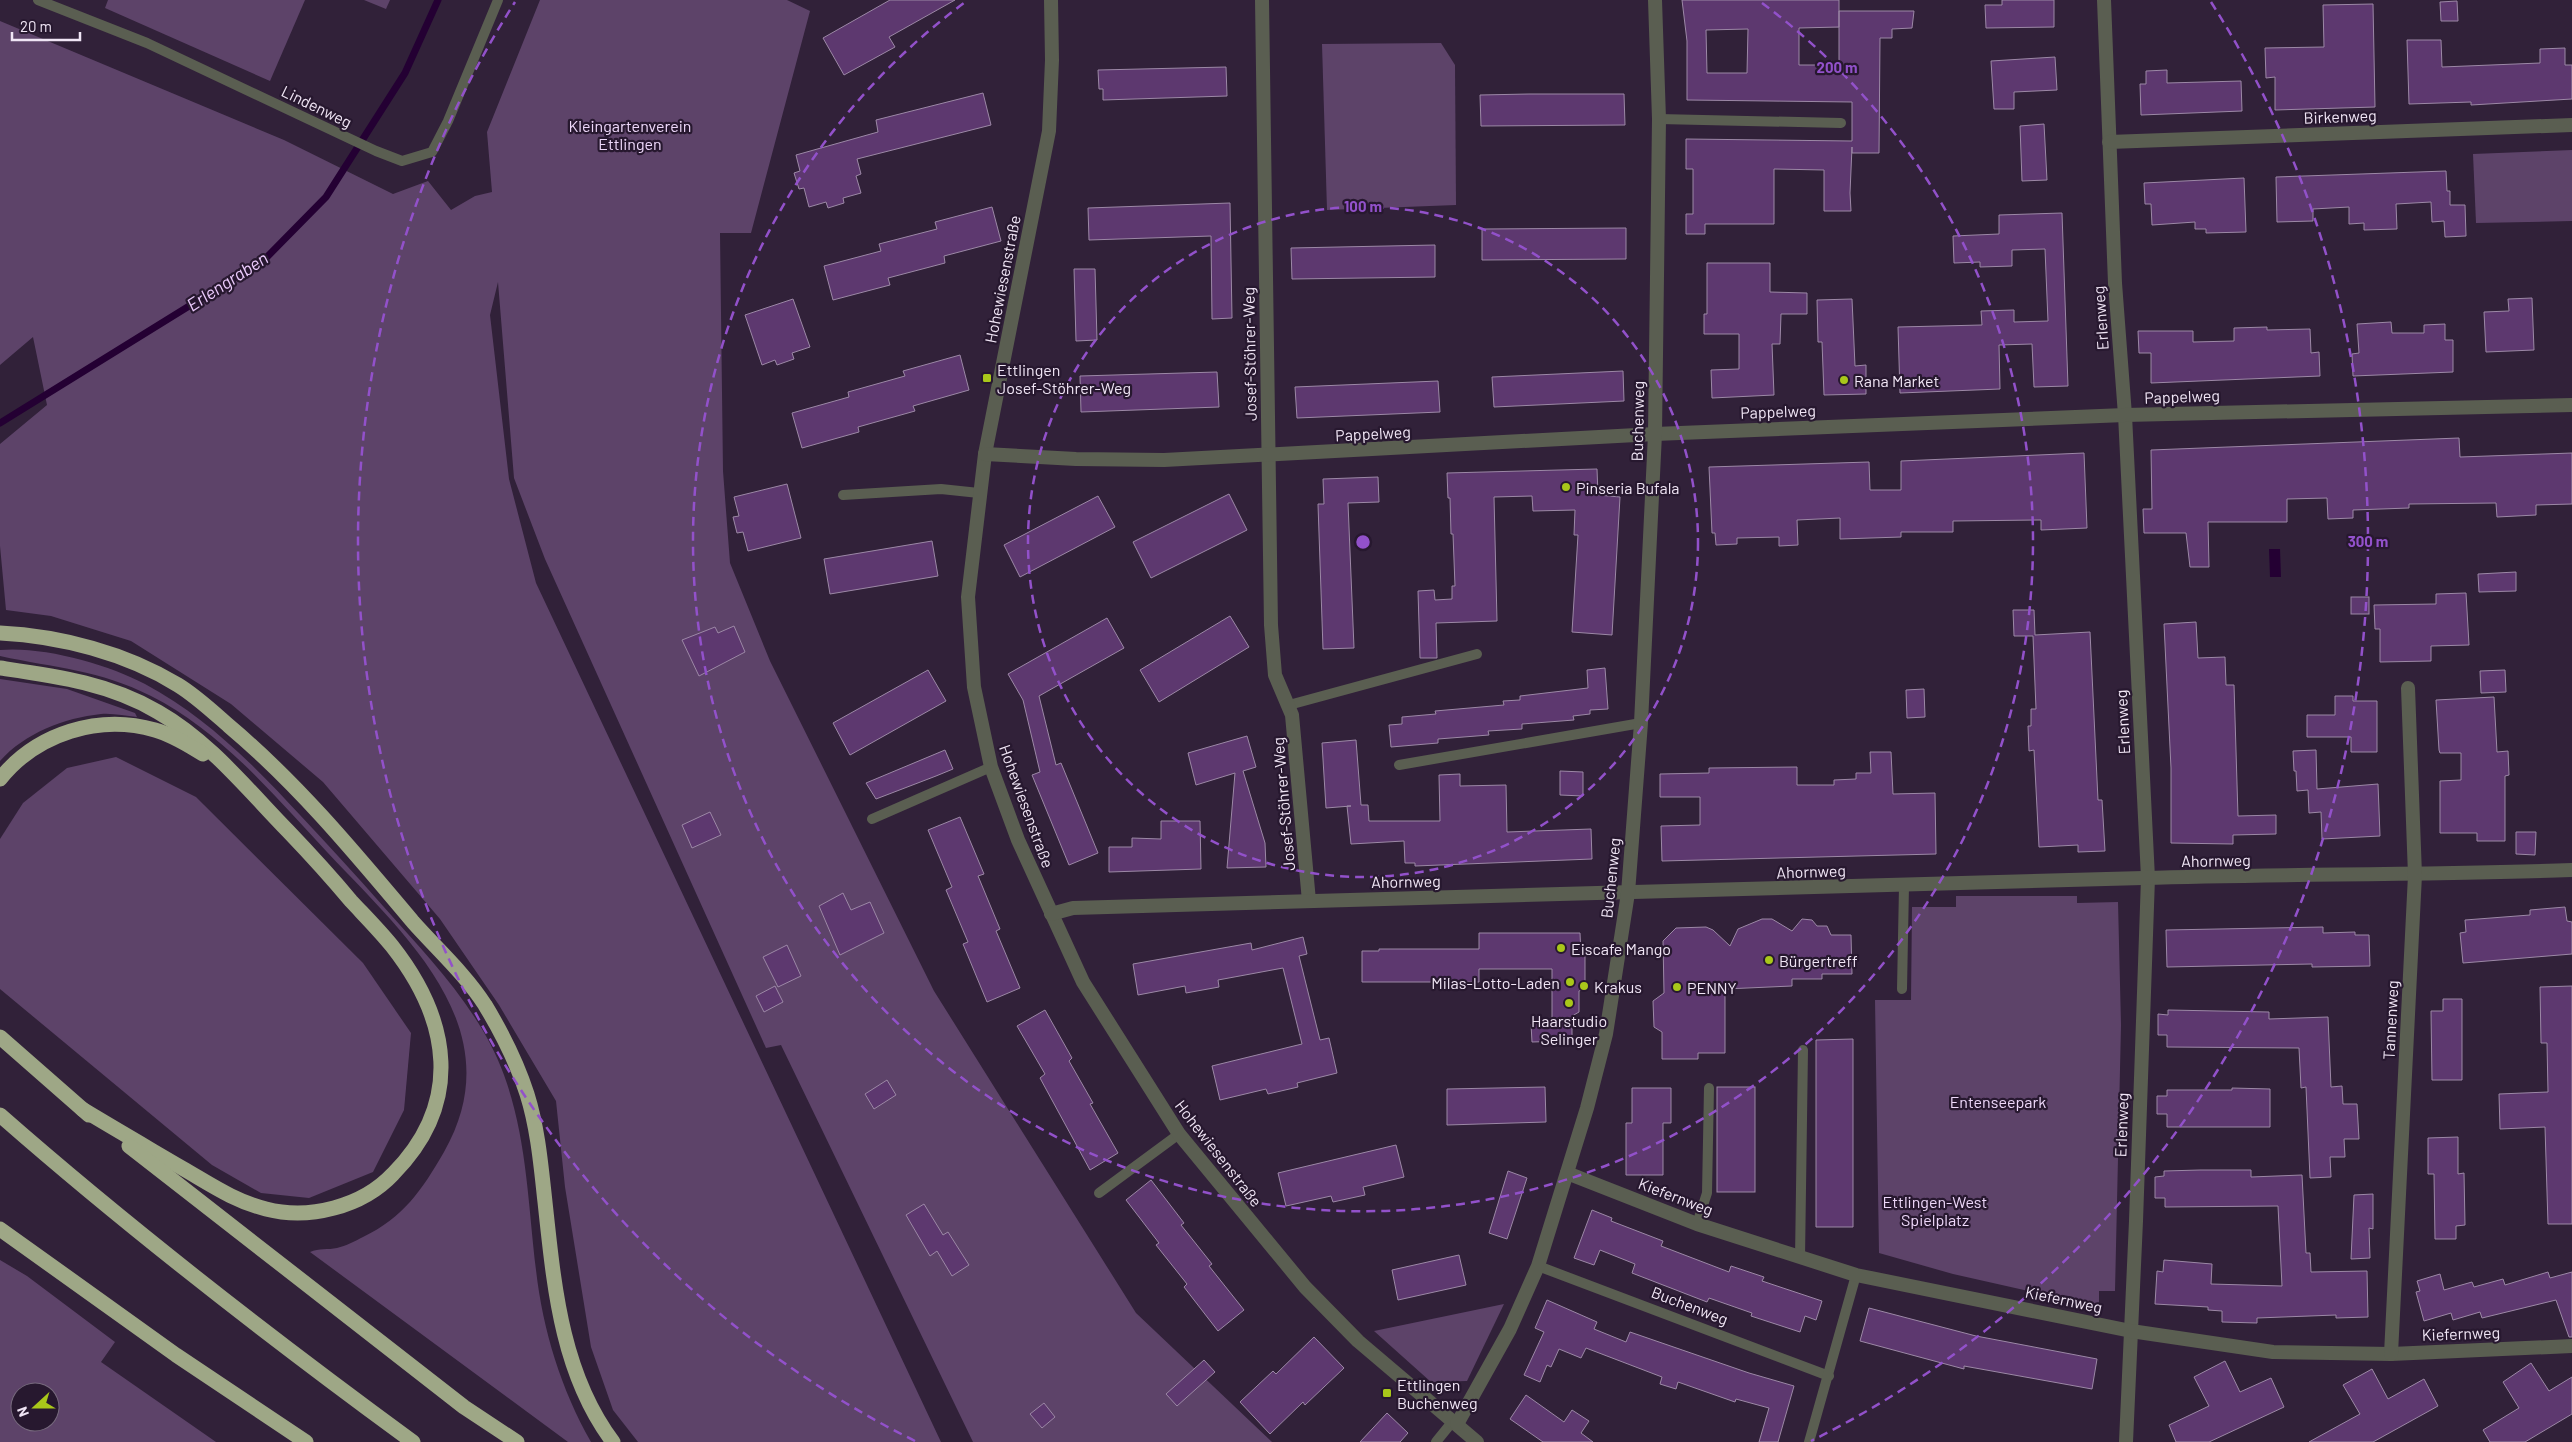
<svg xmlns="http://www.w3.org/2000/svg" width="2572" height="1442" font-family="Barlow,sans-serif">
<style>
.green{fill:#5d4369;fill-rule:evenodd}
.water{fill:#240033}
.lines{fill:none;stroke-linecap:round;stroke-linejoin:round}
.stream{stroke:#240033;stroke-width:7}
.building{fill:#5d386f;stroke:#9c88a6;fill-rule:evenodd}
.service{stroke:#5a5e51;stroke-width:10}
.minor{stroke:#5a5e51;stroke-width:14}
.motorway{stroke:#9ea786;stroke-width:15}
.ring{fill:none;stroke:#9251ca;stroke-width:2.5;stroke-dasharray:9 6}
.poi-dot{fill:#a9c71a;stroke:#27182f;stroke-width:2}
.labels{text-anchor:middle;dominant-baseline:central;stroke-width:4.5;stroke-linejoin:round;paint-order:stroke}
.street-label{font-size:16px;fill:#f0e5f5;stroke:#27182f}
.park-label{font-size:16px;fill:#eed8fa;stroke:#27182f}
.poi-label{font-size:16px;fill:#f0e5f5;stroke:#27182f;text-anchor:start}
.water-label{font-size:18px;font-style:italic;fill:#eccbfd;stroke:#27182f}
.centre{fill:#9251ca;stroke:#27182f;stroke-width:2.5}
.ring-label{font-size:15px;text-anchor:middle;font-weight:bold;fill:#9251ca;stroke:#27182f;stroke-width:4.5;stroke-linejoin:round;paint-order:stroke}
</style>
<rect width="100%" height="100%" fill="#312139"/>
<g class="green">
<path d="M108 0H305L270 81 105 8Z"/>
<path d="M364 0H390L386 9Z"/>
<path d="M540 0H787L810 11 751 233H720L723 471 730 563 770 661 934 991 1136 1313 1272 1442H973L781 1045 766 1048 545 559 514 478 498 282 490 315 509 479 536 583 941 1442H638L613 1410 591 1347 565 1187 556 1101 499 1005 440 919 323 782 231 704 131 641 51 616 6 610 0 546V444L47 405 33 337 0 365V21L284 140 393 194 428 181 451 210 475 196 492 192 487 132Z"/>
<path d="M1441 43 1455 65 1456 205 1327 210 1322 44Z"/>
<path d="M2572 150V221L2476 223 2473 154Z"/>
<path d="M0 650C42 646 108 664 145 684 205 716 254 765 300 815 328 845 356 875 383 906 428 957 480 1009 504 1075 527 1138 528 1204 536 1270 543 1331 561 1389 591 1442H568L310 1252C319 1248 328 1250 337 1248 346 1246 355 1241 363 1237 403 1218 422 1190 444 1152 514 1029 405 935 327 852 274 795 222 732 151 696 100 670 55 668 0 656Z"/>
<path d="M0 679 67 689 135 713 137 717C125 716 113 713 101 714 64 718 25 733 0 761Z"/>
<path d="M116 757 196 797 363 963 411 1033 404 1110 373 1172 309 1198 261 1193 212 1165 0 989V839L23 803 67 768Z"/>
<path d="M1956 896H2077V903L2118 902 2121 1025 2115 1291H2099V1307L1953 1274 1879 1253 1875 1000H1911L1912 907H1956Z"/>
<path d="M0 1260 27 1276 115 1342 101 1362 216 1442H0ZM20 1392H50V1422H20Z"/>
<path d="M1504 1304 1467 1381 1431 1382 1374 1331Z"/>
</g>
<path class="water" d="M2269 549H2280L2281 577H2270Z"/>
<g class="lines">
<path class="stream" d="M0 423 265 259 326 197 405 73 438 0"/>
</g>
<g class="building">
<path d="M890 0H955L889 37 895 47 844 75 823 38Z"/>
<path d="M1682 0H1839V27L1799 28V65H1839V11H1914L1912 28 1892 29V38H1880L1879 153H1852V147L1850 193 1851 211H1824V170L1774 169V224H1705V234H1686V214H1693V169H1686V139L1852 141V102L1687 100V41ZM1748 29 1747 73H1707L1706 30Z"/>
<path d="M2002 0H2054V27L1986 28 1985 5H2002Z"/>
<path d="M2457 1 2458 21H2441L2440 2Z"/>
<path d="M2373 4 2375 107 2275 110V77L2266 78 2265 48 2324 47 2323 5Z"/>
<path d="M2407 40H2441L2442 67 2540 63V49L2565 48V65H2572V99L2471 105V102L2409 104Z"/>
<path d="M2055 57 2057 90 2014 92V109H1994L1991 61Z"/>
<path d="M1226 67 1227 96 1103 100V89H1099L1098 70Z"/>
<path d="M2167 70V83L2241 81 2242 111 2141 115 2140 84H2146V71Z"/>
<path d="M983 93 991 125 857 159 861 174 856 176 861 193 843 198 844 203 828 208 826 202 809 207 804 188 799 189 794 173 800 171 796 155 878 132 876 120Z"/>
<path d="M1529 94H1624L1625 125 1481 126 1480 95Z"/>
<path d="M2044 124 2047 180 2022 181 2020 126Z"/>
<path d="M2446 171 2447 191H2450V205H2465L2466 236 2445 237 2444 221 2432 222 2431 202 2396 204 2397 229 2364 230V223L2349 224V207L2313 209V221L2277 222 2276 177Z"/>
<path d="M2244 178 2246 232 2206 233V229H2195V222L2152 225 2151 204H2145L2144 183Z"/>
<path d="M1230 203 1232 318 1212 319 1211 236 1089 240 1088 208Z"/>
<path d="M992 207 1001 241 944 256 945 263 888 278 890 285 833 300 824 266 881 251 879 244 937 229 935 222Z"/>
<path d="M2062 213 2068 386 2034 387 2032 344 1999 345 2000 389 1900 393 1898 327 1982 325 1981 311 2014 310V322L2048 321 2045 249 2012 250V266L1980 267V262L1954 263 1953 236 1999 234V215Z"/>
<path d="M1626 228V259L1482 260V229Z"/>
<path d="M1435 245V277L1292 279 1291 248Z"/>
<path d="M1707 263H1770V292L1807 293V314H1781L1780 344H1772L1774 395 1712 398 1711 370 1739 369V334H1704V314H1707Z"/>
<path d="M1074 269H1095L1097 340 1076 341Z"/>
<path d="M2532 298 2534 350 2486 352 2484 312 2509 311 2508 299Z"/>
<path d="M793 299 810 347 792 353 794 359 777 365 775 360 762 365 745 315Z"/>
<path d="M1852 299 1855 366 1866 365V394L1824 395 1822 342H1818L1817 300Z"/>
<path d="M2391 322 2392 333H2424V325L2445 324V340H2453V372L2353 376 2352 354 2359 353 2357 324Z"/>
<path d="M2267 327V330L2310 329 2311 353 2319 352 2320 376 2151 383V353H2139L2138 331H2193V342L2234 341V328Z"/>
<path d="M960 355 969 390 913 406 915 411 858 427 859 432 802 448 792 413 849 397 848 392 905 376 903 371Z"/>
<path d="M1623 371 1624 401 1494 407 1492 377Z"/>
<path d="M1217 372 1219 407 1081 412 1080 376Z"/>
<path d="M1438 381 1440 412 1297 418 1295 387Z"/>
<path d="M2459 438 2460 457 2572 453V504L2536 505V515L2497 517 2496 503 2409 504V508L2353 510V518L2328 519 2327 498 2287 499V522H2208L2209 567H2190L2186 533H2144L2143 509H2152L2151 450Z"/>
<path d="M2084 453 2087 528 2041 530V520H2038L1953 521V532H1901V537L1840 539V518L1797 520 1798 545 1779 546V537L1737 538V544L1716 545 1715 533H1712L1709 467 1869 462 1870 490H1901V461Z"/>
<path d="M1597 469 1598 495 1620 497 1612 635 1572 632 1578 535H1574L1575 510 1533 511 1532 496 1494 497 1497 621 1436 623 1437 658H1420L1418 591 1434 590 1435 600 1452 599V586H1455L1453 534H1451L1450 498H1448L1447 473Z"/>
<path d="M1378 477 1379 502 1348 503 1354 648 1323 649 1318 504H1324L1323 479Z"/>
<path d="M787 484 801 538 748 551 743 532 737 533 733 517 739 516 734 497Z"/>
<path d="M1229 494 1247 530 1151 578 1133 542Z"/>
<path d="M1098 496 1115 527 1020 577 1004 545Z"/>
<path d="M932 541 938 576 830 594 824 559Z"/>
<path d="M2516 572V591L2479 592 2478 574Z"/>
<path d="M2466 593 2469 645 2431 646V661L2380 662V629H2375L2374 605 2436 604V594Z"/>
<rect x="2351" y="597" width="18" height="17"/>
<path d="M2013 610H2034L2035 635 2090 632 2098 800H2102L2105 851 2078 852V845L2039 847 2034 750 2029 751 2028 726H2031V709H2036L2033 636H2014Z"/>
<path d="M1230 616 1249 647 1159 702 1140 670Z"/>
<path d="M1107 618 1124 648 1039 696 1056 765 1061 763 1098 853 1069 865 1032 775 1040 772 1023 700 1008 674Z"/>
<path d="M2196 622 2198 658 2225 657 2226 685H2234L2238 816 2276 815V834L2233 835V844L2171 843V768L2164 624Z"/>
<path d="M734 626 745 652 699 676 682 640 715 627 718 633Z"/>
<path d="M1605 668 1608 709 1590 710V714L1573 716 1574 720 1522 724V729L1488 731 1489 735 1438 739V743L1391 747 1389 725 1402 724V717L1436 714 1435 711 1504 705 1503 701 1520 700V696L1588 688 1587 670Z"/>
<path d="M928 670 946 701 850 755 833 723Z"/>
<path d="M2505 670 2506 692 2481 693 2480 671Z"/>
<path d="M1924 689 1925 717 1907 718 1906 690Z"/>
<path d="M2335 696H2353V701H2377V752H2351V737H2307V715H2335Z"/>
<path d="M2494 697 2497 752 2508 751 2509 775 2505 776V841H2477V833H2440V781L2461 780V753H2440L2439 750 2436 700Z"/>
<path d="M1247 736 1256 767 1243 771 1265 843 1266 867 1227 868 1235 773 1196 785 1188 753Z"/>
<path d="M1356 740 1361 805H1368L1369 821H1440L1439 775 1460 774V786L1506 785 1507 832 1591 829 1592 859 1415 866V863H1405L1404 841 1351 844 1347 806H1351L1326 808 1322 743Z"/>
<path d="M945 750 953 769 936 776 876 799 866 783Z"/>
<path d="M2316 750 2317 789 2378 784 2380 836 2322 839 2321 812 2309 813 2308 790 2297 791 2296 771H2294L2293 751Z"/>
<path d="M1870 752H1891L1893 794 1935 793 1936 854 1662 861 1661 826 1700 825V797H1660V774L1709 773V768L1797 767V785H1834V780L1856 779V773H1871Z"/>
<path d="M1560 771 1583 772V796L1560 795Z"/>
<path d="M710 812 721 835 692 848 682 825Z"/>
<path d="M960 817 984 874 978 876 1000 929 996 931 1020 988 987 1002 963 944 968 942 946 890 952 887 928 830Z"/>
<path d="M1161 821H1200L1201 869 1109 872V847H1132V838L1161 839Z"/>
<path d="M2516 832H2536L2535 855 2516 854Z"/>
<path d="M843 893 851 910 870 902 884 933 840 955 819 906Z"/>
<path d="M2565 907 2567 921 2572 922V954L2463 963 2460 933 2466 932 2465 920 2530 915V910Z"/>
<path d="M1762 919H1772L1792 931 1802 919 1812 920 1817 926H1827L1831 935H1851L1852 974H1822V979H1792V986L1725 989V1053H1698V1059H1662V1032L1654 1027 1653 1001 1664 993 1663 941 1676 928 1706 927 1713 930 1730 946 1738 929Z"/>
<path d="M2323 927V933L2355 932V935H2369L2370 966 2312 967V964L2167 967 2166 930Z"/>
<path d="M1479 933H1580L1581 955H1585V988L1579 991V1012L1572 1016V1037L1565 1041 1532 1042 1531 1024 1552 1023V969H1479V982H1362V951H1379V949H1479Z"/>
<path d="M1303 937 1307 954 1299 956 1320 1040 1329 1038 1337 1073 1297 1083 1298 1087 1268 1094 1266 1089 1220 1100 1212 1066 1302 1044 1283 968 1218 980 1219 987 1186 993 1185 986 1138 995 1133 964 1251 943 1252 950Z"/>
<path d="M787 945 801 976 778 987 763 957Z"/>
<path d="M775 986 783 1002 764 1012 756 996Z"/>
<path d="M2572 986V1224H2548L2545 1127 2500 1129 2499 1094 2548 1092 2547 1043H2541L2540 987Z"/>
<path d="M2443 999H2462V1080H2432L2431 1011H2443Z"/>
<path d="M1045 1010 1072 1058 1069 1061 1093 1103 1090 1104 1118 1153 1090 1170 1040 1078 1045 1074 1017 1026Z"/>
<path d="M2168 1010 2269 1012V1019L2328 1017 2331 1087 2342 1086 2343 1104H2357L2359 1139H2344L2345 1157H2330L2331 1177 2310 1178 2306 1087 2301 1088 2299 1048 2167 1047V1035H2158V1014L2168 1015Z"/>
<path d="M1853 1039V1227H1816V1040Z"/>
<path d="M887 1080 896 1095 874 1109 865 1094Z"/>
<path d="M1545 1087 1546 1122 1447 1125V1089Z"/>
<rect x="1717" y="1087" width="38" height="105"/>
<path d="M1632 1088H1671V1123H1663V1175H1626V1123H1632Z"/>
<path d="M2232 1088 2270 1089V1127H2167V1114H2157V1096H2167V1090H2232Z"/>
<path d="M2458 1137V1174L2464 1173 2465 1225 2456 1226V1239H2435L2434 1174H2428V1138Z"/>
<path d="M1396 1145 1404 1177 1363 1187 1365 1195 1333 1202 1331 1196 1286 1206 1278 1173Z"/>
<path d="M2200 1170H2251V1177L2302 1175 2306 1253H2310L2311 1272 2367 1271 2368 1317 2336 1318V1315L2257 1318V1323L2222 1322V1311L2208 1310V1307L2155 1304 2157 1271 2163 1272 2164 1260 2212 1264 2211 1284 2282 1286 2278 1206 2165 1207V1198H2155V1177L2164 1176V1171Z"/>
<path d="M1508 1171 1527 1178 1507 1239 1489 1233Z"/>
<path d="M1151 1180 1184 1223 1181 1225 1212 1264 1209 1266 1244 1310 1218 1331 1184 1287 1187 1284 1156 1245 1159 1243 1126 1200Z"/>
<path d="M2373 1194V1229L2369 1228 2370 1258 2351 1259 2354 1195Z"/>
<path d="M924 1204 943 1235 948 1232 969 1265 952 1276 937 1251 930 1256 906 1215Z"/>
<path d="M1592 1210 1612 1218 1611 1221 1663 1241 1661 1246 1729 1272 1731 1266 1764 1277 1762 1281 1822 1301 1816 1320 1805 1316 1800 1332 1751 1316 1752 1313 1709 1298 1707 1302 1632 1273 1635 1264 1600 1250 1594 1265 1574 1258Z"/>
<path d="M1459 1255 1466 1285 1398 1300 1392 1270Z"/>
<path d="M2548 1272 2550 1278 2572 1272V1337H2569L2556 1300 2482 1318 2480 1312 2453 1320 2451 1313 2424 1321 2416 1292 2420 1291 2417 1281 2440 1274 2444 1290 2472 1282 2474 1287 2503 1279 2505 1285Z"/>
<path d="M1547 1300 1597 1322 1594 1329 1626 1342 1630 1332 1749 1373 1794 1386 1778 1442H1759L1769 1408 1736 1399 1735 1402 1678 1382 1676 1389 1660 1384 1662 1377 1586 1348 1581 1358 1559 1349 1551 1367 1547 1365 1540 1382 1524 1375 1544 1332 1535 1328Z"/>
<path d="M1869 1308 1976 1336 2097 1359 2092 1389 1964 1366V1369L1860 1341Z"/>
<path d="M1314 1337 1344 1368 1305 1405 1303 1402 1270 1434 1240 1402 1273 1371 1276 1374Z"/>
<path d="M1204 1360 1215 1372 1177 1406 1166 1394Z"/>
<path d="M2225 1361 2240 1392 2271 1378 2284 1407 2209 1442H2176L2169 1425 2209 1406 2194 1377Z"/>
<path d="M2531 1363 2549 1391 2572 1377V1414L2525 1442H2490L2483 1430 2519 1408 2503 1382Z"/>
<path d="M2372 1369 2388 1399 2424 1379 2438 1406 2373 1442H2309L2360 1414 2343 1385Z"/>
<path d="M1526 1395 1564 1422 1572 1410 1589 1421 1581 1433 1593 1442H1543L1510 1419Z"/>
<path d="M1044 1403 1055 1417 1042 1428 1030 1414Z"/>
<path d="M1387 1413 1408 1433 1400 1442H1360Z"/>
</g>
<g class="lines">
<g class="service">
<path d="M38 0 147 43 376 151 402 161 432 152 448 121 498 0"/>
<path d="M1659 119 1841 123"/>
<path d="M843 495 941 489 979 493"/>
<path d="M1289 705 1477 654"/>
<path d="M1399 765 1641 723"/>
<path d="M872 819 991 767"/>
<path d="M1902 989 1904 886"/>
<path d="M1099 1193 1179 1134"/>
<path d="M1697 1224 1707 1193 1709 1088"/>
<path d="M1800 1258 1803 1050"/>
<path d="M1538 1266 1829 1376"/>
<path d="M1436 1442 1453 1421"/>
<path d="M1809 1442 1856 1275"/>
</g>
<g class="minor">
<path d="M1051 0 1052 60 1049 131 985 454 968 597 974 687 991 767 1018 840 1083 982 1179 1134 1305 1287 1358 1341 1477 1442"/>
<path d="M1262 0 1271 625 1275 675 1292 715 1309 901"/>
<path d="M2104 0 2115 283 2125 415 2148 878 2136 1221 2126 1442"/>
<path d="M2109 142 2572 125"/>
<path d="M985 454 1076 459 1164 460 1655 434 2125 415 2572 405"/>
<path d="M1051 914 1073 908C1430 897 1786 888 2143 878 2286 874 2429 875 2572 870"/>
<path d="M1567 1173 1697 1224 1856 1275 2131 1331 2273 1352 2391 1354 2572 1346"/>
<path d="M2391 1354 2415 875 2408 688"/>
<path d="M1457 1424 1510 1329 1538 1266 1587 1108 1606 1034 1628 893 1641 723 1655 434 1659 119 1655 0"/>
</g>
<g class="motorway">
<path d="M0 633C60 636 126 653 178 685 196 696 213 712 229 726 298 784 355 853 413 922 437 949 465 974 485 1005 502 1033 517 1063 527 1094 538 1129 541 1166 545 1202 554 1285 561 1373 613 1442"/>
<path d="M0 668C55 676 109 683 158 712 209 741 248 790 288 831 310 854 331 877 351 901 365 916 379 930 392 946 451 1021 463 1103 393 1174 362 1207 309 1220 266 1209 234 1201 210 1184 182 1168 148 1148 115 1129 82 1109"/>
<path d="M0 779C37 733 99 714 155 730 173 735 188 745 203 754"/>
<path d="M0 1037 89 1115"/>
<path d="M0 1115C132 1231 271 1338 413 1442"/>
<path d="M129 1146 464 1407 517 1442"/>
<path d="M0 1229 176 1355 306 1442"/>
</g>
</g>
<g class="ring">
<circle cx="1363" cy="542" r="335"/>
<path d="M1762 3A670 670 0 1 1 964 3"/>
<path d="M915 1441A1005 1005 0 0 1 515 2M2211 2A1005 1005 0 0 1 1811 1441"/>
</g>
<g class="poi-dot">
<rect x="982" y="373" width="10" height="10" rx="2.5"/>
<circle cx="1844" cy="380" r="5"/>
<circle cx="1566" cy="487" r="5"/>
<circle cx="1561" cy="948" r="5"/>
<circle cx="1769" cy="960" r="5"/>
<circle cx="1570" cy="982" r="5"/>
<circle cx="1584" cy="986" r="5"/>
<circle cx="1677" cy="987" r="5"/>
<circle cx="1569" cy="1003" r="5"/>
<rect x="1382" y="1388" width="10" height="10" rx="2.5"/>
</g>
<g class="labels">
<g class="street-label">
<text transform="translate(317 106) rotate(26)">Lindenweg</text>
<text transform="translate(2340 116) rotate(-2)">Birkenweg</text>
<text transform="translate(1002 279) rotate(-79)">Hohewiesenstraße</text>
<text transform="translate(2100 318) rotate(-94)">Erlenweg</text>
<text transform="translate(1249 354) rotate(-91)">Josef-Stöhrer-Weg</text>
<text transform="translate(2182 396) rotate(-2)">Pappelweg</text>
<text transform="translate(1778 411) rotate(-2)">Pappelweg</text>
<text transform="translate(1637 421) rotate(-89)">Buchenweg</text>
<text transform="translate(1373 433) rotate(-3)">Pappelweg</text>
<text transform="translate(2122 722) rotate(-93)">Erlenweg</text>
<text transform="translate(1283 804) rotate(-95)">Josef-Stöhrer-Weg</text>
<text transform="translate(1027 806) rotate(70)">Hohewiesenstraße</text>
<text transform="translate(2216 860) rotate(-1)">Ahornweg</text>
<text transform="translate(1811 871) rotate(-2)">Ahornweg</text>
<text transform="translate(1610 878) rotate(-84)">Buchenweg</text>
<text transform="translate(1406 881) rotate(-1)">Ahornweg</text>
<text transform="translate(2390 1020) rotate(-87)">Tannenweg</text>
<text transform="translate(2121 1125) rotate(-88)">Erlenweg</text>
<text transform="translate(1219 1153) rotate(52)">Hohewiesenstraße</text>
<text transform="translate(1676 1196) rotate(21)">Kiefernweg</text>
<text transform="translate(2064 1299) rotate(12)">Kiefernweg</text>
<text transform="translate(1690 1305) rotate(21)">Buchenweg</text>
<text transform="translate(2461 1333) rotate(-2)">Kiefernweg</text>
</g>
<g class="park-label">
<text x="630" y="125">Kleingartenverein<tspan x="630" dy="18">Ettlingen</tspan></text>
<text x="1998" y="1101">Entenseepark</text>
<text x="1935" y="1201">Ettlingen-West<tspan x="1935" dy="18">Spielplatz</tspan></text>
</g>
<g class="poi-label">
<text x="997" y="369">Ettlingen<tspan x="997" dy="18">Josef-Stöhrer-Weg</tspan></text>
<text x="1854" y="380">Rana Market</text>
<text x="1576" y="487">Pinseria Bufala</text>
<text x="1571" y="948">Eiscafe Mango</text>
<text x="1779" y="960">Bürgertreff</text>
<text x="1560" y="982" text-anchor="end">Milas-Lotto-Laden</text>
<text x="1594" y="986">Krakus</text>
<text x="1687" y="987">PENNY</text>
<text x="1569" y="1020" text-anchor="middle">Haarstudio<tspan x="1569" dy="18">Selinger</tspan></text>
<text x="1397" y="1384">Ettlingen<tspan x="1397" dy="18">Buchenweg</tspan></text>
</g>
<g class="water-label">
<text transform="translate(227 281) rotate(-33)">Erlengraben</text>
</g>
</g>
<circle cx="1363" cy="542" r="8" class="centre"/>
<g class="ring-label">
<text x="1837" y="73">200 m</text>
<text x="1363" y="212">100 m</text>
<text x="2368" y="547">300 m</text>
</g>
<g transform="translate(35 1407) rotate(249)"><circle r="24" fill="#27182f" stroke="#776a7e"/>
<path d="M0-4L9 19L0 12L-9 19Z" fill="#a9c71a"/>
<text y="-8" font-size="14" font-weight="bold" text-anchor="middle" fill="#f0e5f5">N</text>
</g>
<path d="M12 32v8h68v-8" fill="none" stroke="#f0e5f5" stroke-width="2.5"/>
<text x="20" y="32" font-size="15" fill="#f0e5f5" stroke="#27182f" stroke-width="4" paint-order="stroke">20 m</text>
</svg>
